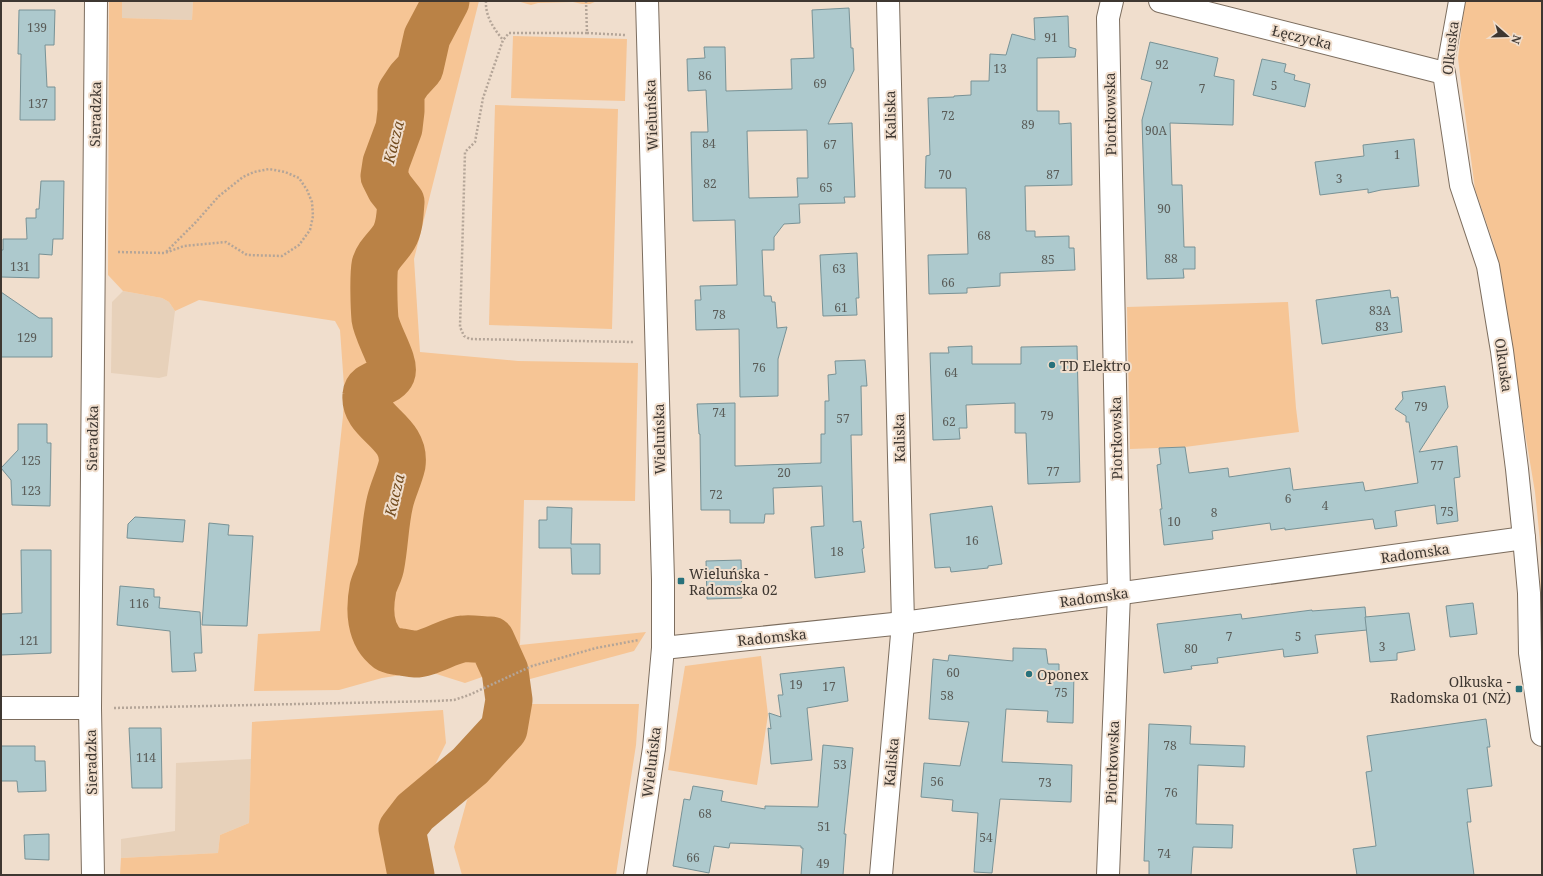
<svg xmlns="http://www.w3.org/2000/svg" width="1543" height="876" font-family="'Noto Serif',serif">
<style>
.built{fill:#e7d1ba}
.green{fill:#f6c595}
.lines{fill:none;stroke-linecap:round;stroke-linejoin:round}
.river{stroke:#ba8246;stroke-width:47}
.building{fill:#adc9cd;stroke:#789296;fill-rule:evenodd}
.service-casing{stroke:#7c6d5e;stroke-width:18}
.minor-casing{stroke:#7c6d5e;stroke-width:24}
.path{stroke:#b4a598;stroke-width:2.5;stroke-dasharray:2 2;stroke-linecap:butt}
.service{stroke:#fff;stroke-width:16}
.minor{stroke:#fff;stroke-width:22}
.poi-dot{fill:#28717b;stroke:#f0decd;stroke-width:1.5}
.labels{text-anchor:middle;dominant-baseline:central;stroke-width:4;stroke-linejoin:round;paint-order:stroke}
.number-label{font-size:12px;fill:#5a5c58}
.street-label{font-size:14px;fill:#3e3731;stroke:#f0decd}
.poi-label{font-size:14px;fill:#3e3731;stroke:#f0decd;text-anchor:start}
.water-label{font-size:15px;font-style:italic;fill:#734c1f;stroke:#f0decd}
</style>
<rect width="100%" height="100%" fill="#f0decd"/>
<g class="built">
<path d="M122 1H193L192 20 121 18Z"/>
<path d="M123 291 162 298 169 302 175 311 167 376 159 378 111 373 112 302Z"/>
<path d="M251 759 249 823 220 835 218 853 121 858V839L175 831 176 763Z"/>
</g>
<g class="green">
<path d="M109 1H122V18L192 20 193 1H479L414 259 420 352 518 361 638 363 635 501 524 500 520 645 646 632 634 651 519 682V656L485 661V676L465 683 427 671 382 678 339 690 254 691 258 634 320 631 343 416 344 386 340 330 335 321 199 300 175 311 169 302 162 298 123 291 108 275Z"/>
<path d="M517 1H597L590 4H582L573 2 538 3 531 5Z"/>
<path d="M1465 1H1542V657L1540 615 1541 551 1535 492 1508 331 1502 278 1493 242 1475 189 1461 83 1458 58Z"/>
<path d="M513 36 627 39 625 101 511 98Z"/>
<path d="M495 105 618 109 612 329 489 325Z"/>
<path d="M1288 302 1296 408 1299 432 1185 447 1130 449 1127 307Z"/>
<path d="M761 656 768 715 757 785 668 770 685 666Z"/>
<path d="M519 704H639L636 745 616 875H462L454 847 467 800 492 760 512 738 518 715Z"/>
<path d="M443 710 446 743 431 773 401 801 389 843 400 866V875H120L121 858 218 853 220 835 249 823 252 722Z"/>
</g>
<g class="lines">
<path class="river" d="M411 875 402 829 415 812 470 766 504 729 509 700 505 671 491 640C482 640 472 638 463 639 450 640 427 655 414 654 410 654 404 652 400 652 396 651 391 651 388 649 369 635 369 609 373 588 375 580 380 573 381 565 385 544 385 523 390 502 393 489 399 478 402 465 407 431 363 423 366 395 367 382 387 385 392 373 396 363 377 334 375 319 374 308 373 275 375 265 378 254 388 247 394 237 400 227 400 213 401 202L390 188 384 176 386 163 399 128 401 111V92L409 80 420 68 427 37 446 1"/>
</g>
<g class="building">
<path d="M849 8 851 48H853L854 70 828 124 852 123 855 197H844L845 203 799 204 800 223 784 224 774 237V250H762L764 296H771L772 302H775L777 328 787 327 778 359V396L740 397 739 329 696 330 695 300H701L700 286 737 285 735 220 693 221 691 132H708L706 90 688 91 687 59 705 58 704 47H725L726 91 792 89 791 59 814 58 812 10ZM807 130 808 178H797L798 197 749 198 747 131Z"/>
<path d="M19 10H55L54 45H45L47 87H55V120H20L21 54H18Z"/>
<path d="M1068 16 1069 47 1076 49 1075 57 1037 58V111H1059V124L1071 123 1072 185 1025 186 1026 231H1035V237L1069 236V248H1074L1075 270 1000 273V286L967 288V293L929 294 928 255 968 254 966 188H925L926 156 930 155 928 98 954 97V96L971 95V81H989L990 54 1006 55 1012 34 1035 40 1034 18Z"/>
<path d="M1150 42 1218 58 1214 76 1234 80 1233 125 1170 123 1172 185H1182L1184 247H1195V269H1183L1184 278 1147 279 1142 120 1152 82 1141 79Z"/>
<path d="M1262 59 1286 64 1284 72 1295 75 1294 80 1310 84 1305 107 1253 95Z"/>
<path d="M1414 139 1419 186 1381 190 1368 193V189L1320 195 1315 162 1364 156 1363 145Z"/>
<path d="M41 181H64L63 239H53L52 255 39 254V278L1 277V250H3V239H27L26 218H36V209H39Z"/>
<path d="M857 253 859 298H856L857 315 823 316 820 255Z"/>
<path d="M1390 290 1391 298 1398 297 1402 332 1322 344 1316 300Z"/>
<path d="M1 292 39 318H52V357H1Z"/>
<path d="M972 346V364H1021V347L1077 346 1080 482 1028 484 1026 433H1015V403L966 405 967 428H959L960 439 933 440 930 353H949L948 347Z"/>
<path d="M865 360 867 386H861L862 435H851L853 522 861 521 864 548 862 549 865 572 815 578 811 527 824 526 822 486 773 488 774 514H765L764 523H730V510H701L700 434H699L697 404 735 403V466L821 463V434H825V401H829L828 375 836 374 835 361Z"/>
<path d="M1445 386 1448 407 1419 452 1457 446 1460 477 1454 478 1458 521 1437 524 1435 505 1395 511 1397 526 1375 529 1373 519 1285 530V528L1271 530 1270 523 1212 531 1213 539 1164 545 1160 509H1162L1157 465 1161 464 1159 448 1185 447 1189 473 1228 468 1229 477 1290 468 1293 490 1363 482 1365 491 1418 483 1409 422H1406V416L1395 409 1403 399 1402 392Z"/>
<path d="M18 424H47V443H51L50 506 12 505 11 480 1 468 18 450Z"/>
<path d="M992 506 1002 564 988 566V568L951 572 950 567 935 568 930 514Z"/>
<path d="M547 507 572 508 571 544H600V574H572L571 548H539V520H547Z"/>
<path d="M135 517 185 520 183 542 127 538 128 524Z"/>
<path d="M209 523 229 525 228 535 253 536 247 626 202 625Z"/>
<path d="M21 550H51V653L1 655V614L22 613Z"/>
<path d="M741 560 742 598 707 599 706 561Z"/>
<path d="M120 586 154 589V597H160L159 608 200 612 202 653H194L196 671 172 672 170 631 117 625Z"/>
<path d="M1473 603 1477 634 1450 637 1446 606Z"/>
<path d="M1365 607 1367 630 1315 635 1318 653 1284 657 1283 649 1217 658 1218 663 1191 666 1192 669 1164 673 1157 624 1241 614 1242 619 1312 610V611Z"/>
<path d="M1409 613 1415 650 1397 653V660L1370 662 1365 617Z"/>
<path d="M1013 648 1046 649 1048 664H1059V675L1074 672 1073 723 1047 722 1048 711 1006 709 1002 762 1072 765 1071 802 1000 799 992 873 974 872 978 813 952 811 953 800 921 797 924 763 960 766 969 722 929 719 933 659 948 661 949 655 1013 661Z"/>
<path d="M844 667 848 701 807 708 812 760 771 764 768 728 771 729 769 713 781 717 778 695H783L780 674Z"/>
<path d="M1486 719 1490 747H1487L1492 786 1467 789 1471 822H1467L1474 875H1357L1353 849 1376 846 1366 772 1372 771 1367 736Z"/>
<path d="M1149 724 1191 726 1190 744 1245 746 1244 767 1198 765 1196 824 1233 825 1232 848 1193 847 1191 875H1149V861H1144Z"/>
<path d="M129 728H161L162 788H132Z"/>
<path d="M823 745 853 748 844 834H846L843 875H801L803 848H801V846L730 843 729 848 714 846 709 873 673 866 684 799 690 800 693 786 723 791 721 801 765 809V806L818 807Z"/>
<path d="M1 746H35V761H45L46 791 18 792 17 781H1Z"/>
<path d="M49 834V860L25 859 24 835Z"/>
</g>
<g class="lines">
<g class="service-casing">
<path id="service" d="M1444 73 1457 1"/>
</g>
<g class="minor-casing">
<g id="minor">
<path d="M1160 1 1444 73 1461 185 1488 266 1502 351 1517 469 1524 538 1529 593 1530 653 1542 735"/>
<path d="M663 648 903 623 1524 538"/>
<path d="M1 708H90"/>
<path d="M93 875 90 708 96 1"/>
<path d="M635 875 654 748 663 648V580L647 1"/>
<path d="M881 875 903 623 888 1"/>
<path d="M1108 875 1119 594 1108 18 1112 1"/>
</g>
</g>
<g class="path">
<path d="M486 1C485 16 494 29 503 40"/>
<path d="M586 1 587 33H509L503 40 483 98 475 142 465 152 460 327 464 336 470 339 633 342"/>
<path d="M587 33 625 35"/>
<path d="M118 252 165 253 184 246 226 242 247 255 282 256 299 245 310 230 313 216 312 202 307 190 299 178 285 172 269 169 254 172 243 177 219 196 196 222 165 253"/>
<path d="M114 708 437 701 454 700 469 695 532 666 596 648 639 640"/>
</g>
<use href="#service" class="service"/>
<use href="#minor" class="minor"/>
</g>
<g class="poi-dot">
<circle cx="1052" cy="365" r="4"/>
<rect x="677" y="577" width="8" height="8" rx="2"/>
<circle cx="1029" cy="674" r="4"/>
<rect x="1515" y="685" width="8" height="8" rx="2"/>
</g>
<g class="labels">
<g class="number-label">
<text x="37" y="27">139</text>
<text x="1051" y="37">91</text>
<text x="1162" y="64">92</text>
<text x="1000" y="68">13</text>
<text x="705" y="75">86</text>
<text x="820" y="83">69</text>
<text x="1274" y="85">5</text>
<text x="1202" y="88">7</text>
<text x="38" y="103">137</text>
<text x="948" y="115">72</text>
<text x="1028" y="124">89</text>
<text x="1156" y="130">90A</text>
<text x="709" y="143">84</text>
<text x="830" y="144">67</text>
<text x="1397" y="154">1</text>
<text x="945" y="174">70</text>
<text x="1053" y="174">87</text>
<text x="1339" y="178">3</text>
<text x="710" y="183">82</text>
<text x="826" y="187">65</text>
<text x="1164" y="208">90</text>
<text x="984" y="235">68</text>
<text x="1171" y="258">88</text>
<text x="1048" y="259">85</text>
<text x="20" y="266">131</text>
<text x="839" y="268">63</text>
<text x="948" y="282">66</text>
<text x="841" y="307">61</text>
<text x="1380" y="310">83A</text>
<text x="719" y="314">78</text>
<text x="1382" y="326">83</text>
<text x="27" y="337">129</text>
<text x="759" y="367">76</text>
<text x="951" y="372">64</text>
<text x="1421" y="406">79</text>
<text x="719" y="412">74</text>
<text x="1047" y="415">79</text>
<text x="843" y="418">57</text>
<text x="949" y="421">62</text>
<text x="31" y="460">125</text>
<text x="1437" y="465">77</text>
<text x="1053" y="471">77</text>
<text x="784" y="472">20</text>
<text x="31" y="490">123</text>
<text x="716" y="494">72</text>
<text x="1288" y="498">6</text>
<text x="1325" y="505">4</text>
<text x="1447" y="511">75</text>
<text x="1214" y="512">8</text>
<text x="1174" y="521">10</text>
<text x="972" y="540">16</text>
<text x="837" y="551">18</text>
<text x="139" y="603">116</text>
<text x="1229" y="636">7</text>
<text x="1298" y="636">5</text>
<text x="29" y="640">121</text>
<text x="1382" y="646">3</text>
<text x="1191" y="648">80</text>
<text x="953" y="672">60</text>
<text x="796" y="684">19</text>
<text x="829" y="686">17</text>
<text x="1061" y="692">75</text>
<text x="947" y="695">58</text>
<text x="1170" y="745">78</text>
<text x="146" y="757">114</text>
<text x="840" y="764">53</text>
<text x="937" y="781">56</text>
<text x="1045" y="782">73</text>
<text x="1171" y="792">76</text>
<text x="705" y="813">68</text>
<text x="824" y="826">51</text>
<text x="986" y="837">54</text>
<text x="1164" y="853">74</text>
<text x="693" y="857">66</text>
<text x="823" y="863">49</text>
</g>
<g class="street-label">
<text transform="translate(1302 37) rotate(14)">Łęczycka</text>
<text transform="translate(1450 48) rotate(-83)">Olkuska</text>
<text transform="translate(95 114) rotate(-89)">Sieradzka</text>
<text transform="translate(1110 114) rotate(-91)">Piotrkowska</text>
<text transform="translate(651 115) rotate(-92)">Wieluńska</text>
<text transform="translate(890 115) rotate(-91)">Kaliska</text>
<text transform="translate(1504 365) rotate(82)">Olkuska</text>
<text transform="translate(92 438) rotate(-89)">Sieradzka</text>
<text transform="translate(899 438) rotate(-91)">Kaliska</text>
<text transform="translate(1116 438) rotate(-91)">Piotrkowska</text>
<text transform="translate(659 439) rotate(-91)">Wieluńska</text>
<text transform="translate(1415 553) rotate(-8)">Radomska</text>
<text transform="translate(1094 597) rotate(-8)">Radomska</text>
<text transform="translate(772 637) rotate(-6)">Radomska</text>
<text transform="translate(91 762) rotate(-91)">Sieradzka</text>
<text transform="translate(651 762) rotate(-83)">Wieluńska</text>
<text transform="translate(891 762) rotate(-85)">Kaliska</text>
<text transform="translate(1112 762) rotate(-88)">Piotrkowska</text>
</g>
<g class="poi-label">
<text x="1060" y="365">TD Elektro</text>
<text x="689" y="573">Wieluńska -<tspan x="689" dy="16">Radomska 02</tspan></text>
<text x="1037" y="674">Oponex</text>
<text x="1511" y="681" text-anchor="end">Olkuska -<tspan x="1511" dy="16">Radomska 01 (NŻ)</tspan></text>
</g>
<g class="water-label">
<text transform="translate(393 142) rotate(-76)">Kacza</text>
<text transform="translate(394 495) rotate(-77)">Kacza</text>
</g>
</g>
<rect width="1543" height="876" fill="none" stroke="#3e3731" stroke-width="4"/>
<g transform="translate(1507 36) rotate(110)" stroke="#f0decd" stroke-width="3" paint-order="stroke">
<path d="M0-3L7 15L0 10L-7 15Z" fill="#3e3731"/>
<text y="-6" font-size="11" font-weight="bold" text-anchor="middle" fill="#3e3731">N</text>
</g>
</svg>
